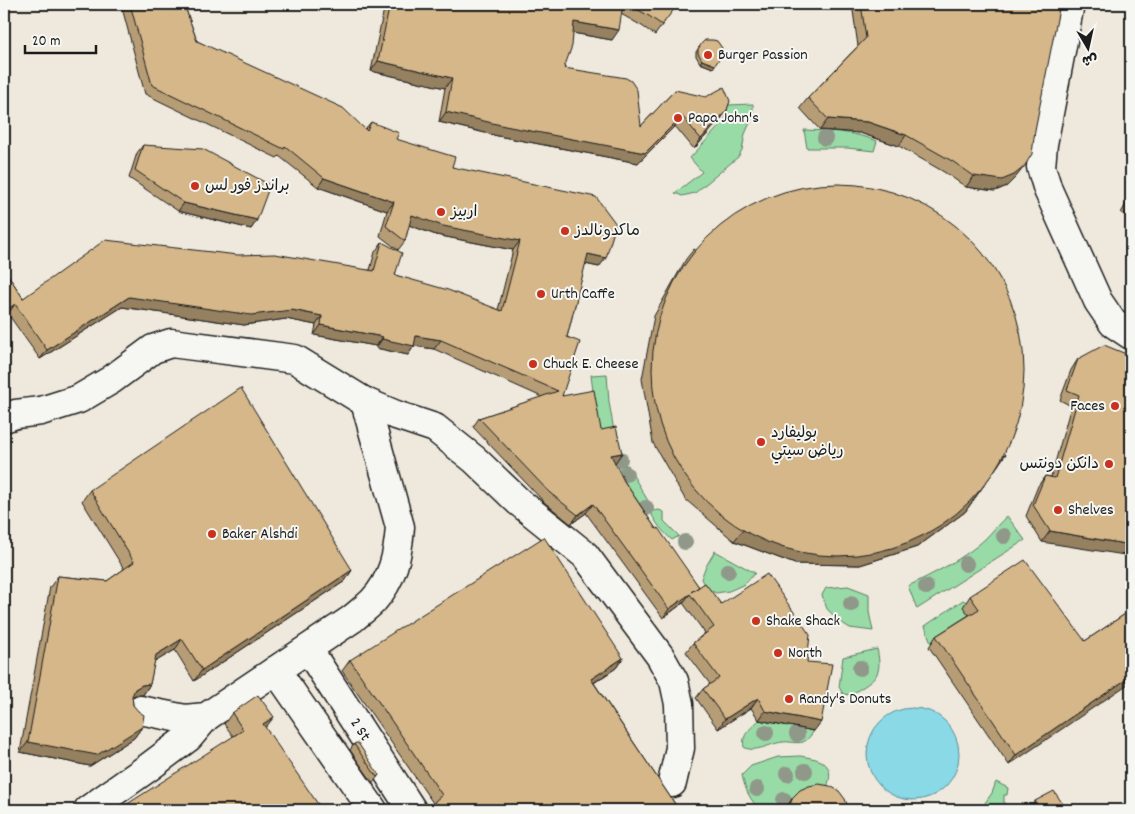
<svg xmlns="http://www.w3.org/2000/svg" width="1135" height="814" font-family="Dekko,'Playpen Sans Arabic',sans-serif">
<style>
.green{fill:#98dba6;stroke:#5a7c61}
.water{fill:#89d9e6;stroke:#5d8d95}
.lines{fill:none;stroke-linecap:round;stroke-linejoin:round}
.minor-casing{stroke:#1c1c1c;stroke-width:31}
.minor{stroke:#f6f6f2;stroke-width:28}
.tree{fill:#8f9889}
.wall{fill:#b79d76;stroke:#1c1c1c}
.shaded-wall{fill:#958060;stroke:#1c1c1c}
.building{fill:#d5b789;stroke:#1c1c1c}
.poi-dot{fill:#c8321e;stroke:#f6f6f2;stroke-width:2}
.labels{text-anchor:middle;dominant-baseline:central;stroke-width:4;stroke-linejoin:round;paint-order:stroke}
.poi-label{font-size:16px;fill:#1c1c1c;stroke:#f6f6f2;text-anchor:start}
.street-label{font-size:16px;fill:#1c1c1c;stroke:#f6f6f2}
</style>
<rect width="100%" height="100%" fill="#efe9dd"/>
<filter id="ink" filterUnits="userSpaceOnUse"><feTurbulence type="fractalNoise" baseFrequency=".02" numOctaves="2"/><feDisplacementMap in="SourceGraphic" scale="10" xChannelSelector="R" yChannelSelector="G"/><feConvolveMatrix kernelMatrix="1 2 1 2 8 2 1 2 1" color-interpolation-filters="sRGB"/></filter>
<g filter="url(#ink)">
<g class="green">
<path d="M753 104V116L745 134 742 150 738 157 695 193 682 196 675 193 702 172 690 158 725 120 728 105Z"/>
<path d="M804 130C831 131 851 131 877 141L874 151 847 148H807Z"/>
<path d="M607 374 609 402 614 431 598 433 591 375Z"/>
<path d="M628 465 634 477 654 511 659 510 664 512V521L679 536 672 540C662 531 657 525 651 513L637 520 616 472 621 466Z"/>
<path d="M1007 516 1025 540 917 609 908 586C933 574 965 558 985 539 993 531 999 523 1007 516Z"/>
<path d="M715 551 755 573 745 584 729 591 716 593 706 588 701 579 705 568Z"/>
<path d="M848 586 869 594V612L873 631 850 628 839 621 827 609 822 595 826 588Z"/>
<path d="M963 600 969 603 970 618 931 643 925 626Z"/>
<path d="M877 649C884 679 872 680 851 695L843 694 839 687 843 657Z"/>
<path d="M759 720 814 731C811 735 808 740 803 742 796 744 789 741 783 742 771 743 754 754 744 747 741 735 751 728 759 720Z"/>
<path d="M800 756C806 757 815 758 821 761 835 769 829 783 824 794L785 810H760C750 800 745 789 742 775L751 766 778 757Z"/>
<path d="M996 782 1008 788 1007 795H1004V810H980L992 793Z"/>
</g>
<circle class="water" cx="913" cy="754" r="46"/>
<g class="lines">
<g class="minor-casing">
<g id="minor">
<path d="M1070 4 1043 144 1041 167 1048 190 1098 301 1113 323 1131 335"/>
<path d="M4 418 16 414 41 411 79 399 111 380 153 349 171 343 295 359 365 402 396 415 435 428 475 460 519 502 585 555 660 656 674 681 679 704 680 748 672 783"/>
<path id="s1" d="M308 649 412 810"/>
<path d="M276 670 373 810"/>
<path d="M140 710 185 719 206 717 352 619C359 613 367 607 373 601 393 579 398 555 400 527L365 402"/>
<path d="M88 810 149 767 189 737 206 717"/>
</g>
</g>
<use href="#minor" class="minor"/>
</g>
<g class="tree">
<circle cx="825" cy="138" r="8"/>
<circle cx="620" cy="459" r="8"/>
<circle cx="626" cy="474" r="8"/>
<circle cx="646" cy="508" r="8"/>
<circle cx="1004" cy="536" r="8"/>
<circle cx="685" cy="542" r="8"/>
<circle cx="966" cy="564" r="8"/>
<circle cx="728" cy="571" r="8"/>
<circle cx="926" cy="587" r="8"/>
<circle cx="851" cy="604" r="8"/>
<circle cx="860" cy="668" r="8"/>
<circle cx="766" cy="733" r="8"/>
<circle cx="797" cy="734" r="8"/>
<circle cx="805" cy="771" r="8"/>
<circle cx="787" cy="774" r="8"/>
<circle cx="757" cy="789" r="8"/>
<circle cx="784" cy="800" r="8"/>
</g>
<g class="wall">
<path d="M121 4H184L197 41 365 129 371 122 396 139 452 167 599 267 585 264 567 337 562 396 601 430 622 453 614 463 624 481 656 529 699 587 721 604 807 662 814 731 759 720 751 708 718 729 696 698 703 689 710 684 686 652 693 643 705 633 683 603 663 618 586 513 571 524 544 502 473 427 479 418 542 397 434 349 414 346 408 355 376 348V346L314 335 316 325 286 319 244 325 122 307 40 359 8 314 4 317V269L23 298 370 270 375 252 382 242 395 275 498 310 513 250 436 235 409 225 405 241 398 250 380 236 387 211 318 187 279 156 277 158 145 94Z"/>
<path d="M385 4H677L655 35 642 26 621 14 612 40 573 33 564 68 641 126 675 90 727 110 720 120 694 149 675 126 638 163 498 136 439 122 445 88 371 71Z"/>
<path d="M852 4H1060L1016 177 1007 186 995 191 966 187 944 172 899 146 860 133 820 130 800 108 808 98 858 46Z"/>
<path d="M700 46 713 68 700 63 696 56V52Z"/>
<path d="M143 145 257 220 251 229 178 211 129 178 137 153Z"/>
<path d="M1131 195V218L1121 213Z"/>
<path d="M694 249 999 464 965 512 917 547 860 565 795 564 734 541 685 499 653 443 642 379 654 316 686 259Z"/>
<path d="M1078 359 1131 477 1042 542 1026 516 1038 486 1045 476 1051 477 1071 406 1060 400 1071 370Z"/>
<path d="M90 490 352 570 345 581 194 681 175 650 154 662 150 684 143 695H135L132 697 133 705 142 727 134 738 90 766 20 752 50 587 58 576 107 581 124 569 82 501Z"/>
<path d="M970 596 1085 641 1131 610 1009 765 929 647 936 636 969 615 963 607Z"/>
<path d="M623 658 616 668 594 683 679 810H428L433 803 342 671 350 660Z"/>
<path d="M232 713 274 717 233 736 224 724Z"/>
<path d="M354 744 379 775 373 783 350 750Z"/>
<path d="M793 797 849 810H785Z"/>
<path d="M1035 801 1067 810H1033L1031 807Z"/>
</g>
<g class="shaded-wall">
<path d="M4 4H17L4 8Z"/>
<path d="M574 22 619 30 612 40 567 32Z"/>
<path d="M702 60 715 65 713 68 700 63Z"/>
<path d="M378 61 452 78 445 88 371 71Z"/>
<path d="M727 110 720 120 694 149 701 139Z"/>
<path d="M446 112 645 153 682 116 675 126 638 163 498 136 439 122Z"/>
<path d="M828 119 868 122 906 135 899 146 860 133 820 130Z"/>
<path d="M1024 167 1016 177 1007 186 995 191 966 187 974 176Z"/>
<path d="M324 178 394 202 387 211 318 187Z"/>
<path d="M184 203 257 220 251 229 178 211Z"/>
<path d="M412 215 520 241 513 250 436 235 406 224Z"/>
<path d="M588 254 606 258 599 267 581 263Z"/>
<path d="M129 297 292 310 322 316 316 325 286 319 244 325 122 307 40 359 47 350Z"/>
<path d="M15 304 8 314 4 317V312Z"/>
<path d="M321 325 383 337 376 346 314 335Z"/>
<path d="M416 336 441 340 434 349 414 346 408 355 376 348 382 339Z"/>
<path d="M622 453 615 463 604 465 611 455Z"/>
<path d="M1006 454 965 512 917 547 860 565 795 564 734 541 742 531Z"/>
<path d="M593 504 586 513 571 524 578 515Z"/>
<path d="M1050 531 1131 545V556L1042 542Z"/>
<path d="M352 570 345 581 194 681 202 670Z"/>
<path d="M690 594 683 603 663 618 669 609Z"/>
<path d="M182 639 175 650 148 666 156 655Z"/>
<path d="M623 658 616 668 584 689 591 679Z"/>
<path d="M1131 676V682L1009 765 1016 755Z"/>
<path d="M150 684 143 695H135L128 700 135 689 142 685Z"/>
<path d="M758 698 751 708 718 729 725 719Z"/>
<path d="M765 711 821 722 814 731 759 720Z"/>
<path d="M274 717 266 727 256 735 263 724Z"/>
<path d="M142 727 134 738 90 766 20 752 28 742Z"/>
</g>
<g class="building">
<path d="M130 4H184L197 41 343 108 367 131 371 122 399 133 396 139 455 157 452 167 596 197 616 224 606 258 588 254 567 337 580 342 562 396 594 390 601 430 616 427 622 453 611 455 624 481 656 529 658 528 699 587 691 592 705 583 721 604 767 574 810 635 807 662 832 664 821 722 765 711 758 698 725 719 703 689 719 678 693 643 714 627 690 594 669 609 593 504 578 515 550 493 479 418 558 391 441 340 416 336 414 346 382 339 383 337 321 325 322 316 292 310 251 315 129 297 47 350 15 304 4 312V269L23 298 22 299 105 240 238 255 275 254 374 271 382 242 402 253 395 275 448 290 502 311 520 241 443 226 412 215 405 241 386 226 394 202 324 178 285 146 284 149 152 85Z"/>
<path d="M390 4H623L619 30 574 22 572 46 564 68 626 78 631 81 637 90 641 126 675 90 706 97 724 87 730 101 727 110 701 139 682 116 645 153 505 126 446 112 452 78 378 61Z"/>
<path d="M628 4H677L672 12 662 25 649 16Z"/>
<path d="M861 4H1060L1035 130 1032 154 1024 167 1014 175 1002 180 974 176 952 161 906 135 868 122 828 119 808 98 866 38Z"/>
<path d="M705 40H713L717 41 722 48 721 56 715 65 702 60 698 53V49L702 43Z"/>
<path d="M143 145 203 149 270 185 257 220 184 203 135 170Z"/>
<circle cx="838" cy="370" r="186"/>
<path d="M1104 345 1131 356V477L1127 492 1131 493V545L1050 531 1033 505 1045 476 1055 478 1079 395 1067 390 1078 359Z"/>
<path d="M241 388 352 570 202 670 182 639 156 655 150 684 142 685 135 689 132 696 133 705 138 711 144 715 142 727 97 755 28 742 58 576 107 581 134 562 90 490Z"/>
<path d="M544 537 623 658 591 679 679 810H457L456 809 454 810H431L433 806 435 801 442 795 350 660Z"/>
<path d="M1025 560 1085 641 1131 610V676L1016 755 936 636 979 609 970 596Z"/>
<path d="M258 695 274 717 263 724 322 810H118L243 730 232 713Z"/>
<path d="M356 743H358L379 775 377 777 354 744Z"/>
<path d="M819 784 830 786 839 791 845 799 849 810H788L789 807 793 797 800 790 809 786Z"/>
<path d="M1054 791 1067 810H1041L1035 801Z"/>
</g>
</g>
<g class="poi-dot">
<circle cx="708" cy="55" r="5"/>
<circle cx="678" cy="118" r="5"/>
<circle cx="195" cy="186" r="5"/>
<circle cx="441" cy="212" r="5"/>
<circle cx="565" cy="231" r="5"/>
<circle cx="541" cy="294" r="5"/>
<circle cx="533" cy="364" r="5"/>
<circle cx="1115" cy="406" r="5"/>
<circle cx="761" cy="442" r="5"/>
<circle cx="1109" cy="464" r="5"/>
<circle cx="1058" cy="510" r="5"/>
<circle cx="212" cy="534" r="5"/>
<circle cx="756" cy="621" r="5"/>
<circle cx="778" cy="653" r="5"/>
<circle cx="789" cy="699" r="5"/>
</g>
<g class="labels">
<g class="poi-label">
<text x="718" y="55">Burger Passion</text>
<text x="688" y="118">Papa John's</text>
<text x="205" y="186">براندز فور لس</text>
<text x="451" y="212">اربيز</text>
<text x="575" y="231">ماكدونالدز</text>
<text x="551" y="294">Urth Caffe</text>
<text x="543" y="364">Chuck E. Cheese</text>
<text x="1105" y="406" text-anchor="end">Faces</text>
<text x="771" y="433">بوليفارد<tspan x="771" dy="18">رياض سيتي</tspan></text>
<text x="1099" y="464" text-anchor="end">دانكن دونتس</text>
<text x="1068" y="510">Shelves</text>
<text x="222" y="534">Baker Alshdi</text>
<text x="766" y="621">Shake Shack</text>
<text x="788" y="653">North</text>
<text x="799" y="699">Randy's Donuts</text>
</g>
<g class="street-label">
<text stroke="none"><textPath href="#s1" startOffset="96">2 St</textPath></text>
</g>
</g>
<rect width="1135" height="814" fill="none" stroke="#f6f6f2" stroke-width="20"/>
<rect x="10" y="10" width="1115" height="794" fill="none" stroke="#1c1c1c" stroke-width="2" filter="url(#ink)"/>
<g transform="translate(1088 48) rotate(171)" stroke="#f6f6f2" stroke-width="4" paint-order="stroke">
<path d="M0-4L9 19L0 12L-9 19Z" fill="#1c1c1c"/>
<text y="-8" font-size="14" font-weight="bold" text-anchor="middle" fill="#1c1c1c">ش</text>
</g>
<path d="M25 45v8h71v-8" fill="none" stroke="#1c1c1c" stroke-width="2.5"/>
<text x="32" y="45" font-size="15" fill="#1c1c1c" stroke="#f6f6f2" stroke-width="4" paint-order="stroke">20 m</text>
</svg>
